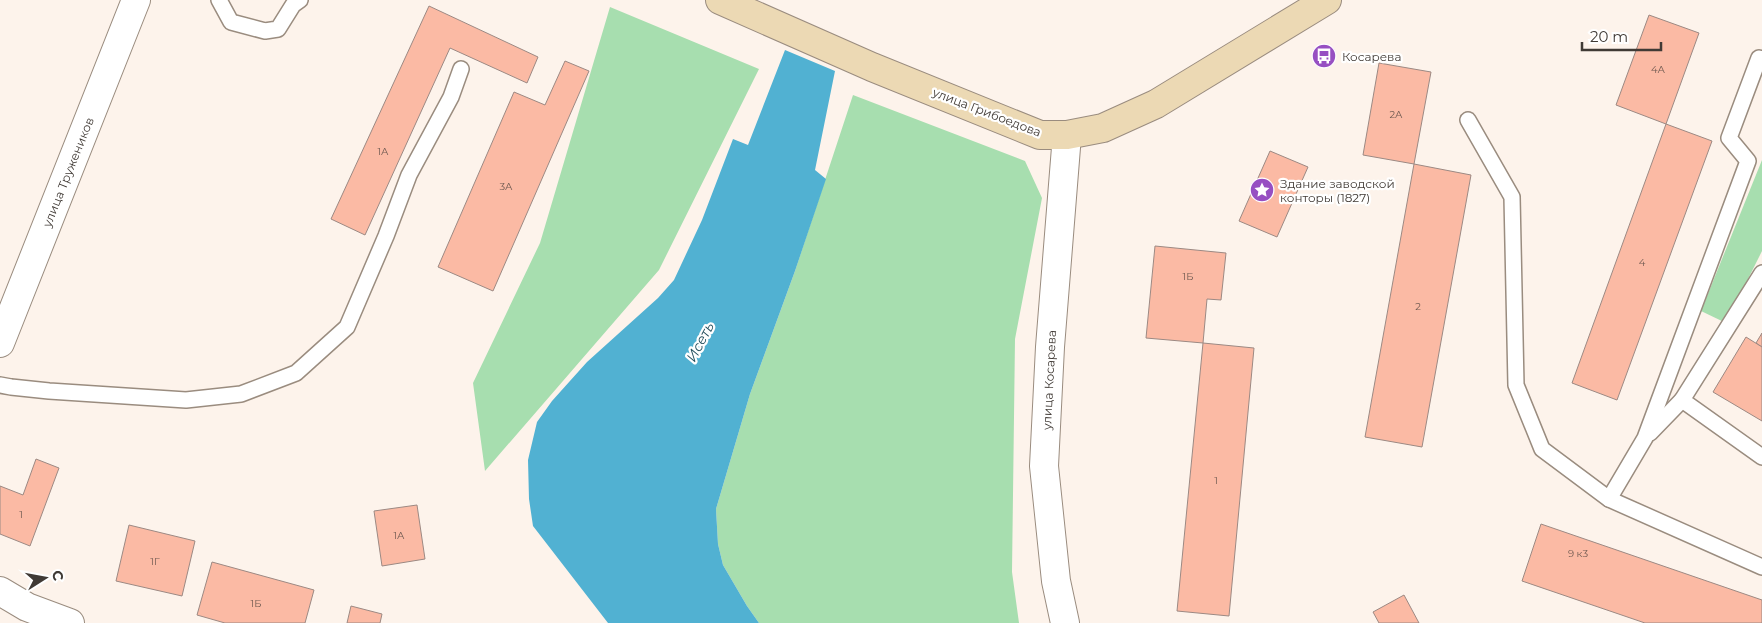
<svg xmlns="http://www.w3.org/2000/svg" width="1762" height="623" font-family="Montserrat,sans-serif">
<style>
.green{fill:#a7deaf}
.water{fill:#51b1d2}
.building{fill:#fbbaa4;stroke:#9c8983}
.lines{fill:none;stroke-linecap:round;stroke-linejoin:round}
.service-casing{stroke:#9a8c7f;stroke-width:18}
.minor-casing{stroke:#9a8c7f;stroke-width:30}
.tertiary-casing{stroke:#9a8c7f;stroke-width:30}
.secondary-casing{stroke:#9a8c7f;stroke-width:30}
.service{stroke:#fff;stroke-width:15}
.minor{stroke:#fff;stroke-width:28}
.tertiary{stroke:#fff;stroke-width:28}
.secondary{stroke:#ecd9b4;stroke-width:28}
.labels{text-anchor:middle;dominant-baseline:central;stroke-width:4.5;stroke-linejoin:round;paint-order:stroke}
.number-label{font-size:10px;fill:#6f5a51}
.poi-label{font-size:12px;fill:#403a35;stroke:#fff;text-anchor:start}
.street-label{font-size:12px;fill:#403a35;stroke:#fff}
.water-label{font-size:14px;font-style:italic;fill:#27515f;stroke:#fff}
</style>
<rect width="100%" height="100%" fill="#fdf3eb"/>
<g class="green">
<path d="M610 7 759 69 659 270 485 471 473 383 540 243Z"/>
<path d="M853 95 1025 161 1042 198 1015 339 1012 572 1019 623H759L747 606 723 565 718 544 716 509 750 394 795 271Z"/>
<path d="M1762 160V251L1726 323 1701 311Z"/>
</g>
<path class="water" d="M785 50 835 71 815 170 826 179 795 271 750 394 716 509 718 544 723 565 747 606 759 623H608L533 526 529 499 528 460 537 422 552 401 587 362 658 298 674 280 702 220 733 139 748 145Z"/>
<g class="building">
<path d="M429 6 538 57 527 83 450 48 365 235 331 219Z"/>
<path d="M1649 15 1699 33 1666 124 1616 105Z"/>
<path d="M565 61 589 71 493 291 438 267 514 92 545 105Z"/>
<path d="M1379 63 1431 72 1414 164 1363 155Z"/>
<path d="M1666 124 1712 141 1617 400 1572 383Z"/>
<path d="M1270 151 1308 167 1277 237 1239 221Z"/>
<path d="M1414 164 1471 175 1422 447 1365 437Z"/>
<path d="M1155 246 1226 253 1221 300 1207 299 1203 343 1146 338Z"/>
<path d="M1762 333V347L1756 343Z"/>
<path d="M1746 337 1762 347V421L1713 392Z"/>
<path d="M1203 343 1254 348 1229 616 1177 611Z"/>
<path d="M36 459 59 468 30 546 0 534V486L23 495Z"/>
<path d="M417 505 425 559 382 566 374 511Z"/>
<path d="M1541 524 1762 600V623H1645L1522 581Z"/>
<path d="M129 525 195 541 182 596 116 581Z"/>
<path d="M212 562 314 590 305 623H225L197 615Z"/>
<path d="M1404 595 1419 623H1379L1373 612Z"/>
<path d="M351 606 382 614 380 623H347Z"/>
</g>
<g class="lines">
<g class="service-casing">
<g id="service">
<path d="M219 0 231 22 265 31 278 29 293 5 300 0"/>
<path d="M1759 58 1729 138 1748 161 1645 438 1609 499 1762 567"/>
<path d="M1468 120 1512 197 1516 385 1542 449 1609 499"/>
<path d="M1762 273 1682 400 1762 457"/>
<path d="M0 385 11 387 49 391 186 400 241 394 296 373 347 327 386 236 409 175 451 97 461 69"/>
<path d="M1650 433 1682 400"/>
</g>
</g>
<g class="minor-casing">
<g id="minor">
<path d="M0 343 136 0"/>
<path d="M0 591 27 607 70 623"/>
</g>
</g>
<g class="tertiary-casing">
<path id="tertiary" d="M1065 623 1056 581 1044 466 1050 347 1067 135"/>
</g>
<g class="secondary-casing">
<path id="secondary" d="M720 0 872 67 1040 135H1067L1103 128 1156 104 1327 0"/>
</g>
<use href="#service" class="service"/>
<use href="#minor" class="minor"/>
<use href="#tertiary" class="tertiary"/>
<use href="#secondary" class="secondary"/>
</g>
<defs>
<g id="bus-disc" transform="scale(1.25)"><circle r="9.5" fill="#974fc2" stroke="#fff"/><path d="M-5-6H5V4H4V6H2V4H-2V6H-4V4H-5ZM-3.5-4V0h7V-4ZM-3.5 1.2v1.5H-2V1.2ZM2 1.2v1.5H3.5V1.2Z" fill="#fff"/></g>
<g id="sight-disc" transform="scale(1.25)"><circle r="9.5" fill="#974fc2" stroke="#fff"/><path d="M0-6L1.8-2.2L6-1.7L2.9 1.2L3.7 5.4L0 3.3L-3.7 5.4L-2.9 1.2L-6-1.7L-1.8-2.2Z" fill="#fff"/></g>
</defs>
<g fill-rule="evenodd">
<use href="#bus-disc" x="1324" y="56"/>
<use href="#sight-disc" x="1262" y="190"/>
</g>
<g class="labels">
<g class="number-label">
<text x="1658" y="69">4А</text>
<text x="1396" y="114">2А</text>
<text x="383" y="151">1А</text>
<text x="506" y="186">3А</text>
<text x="1642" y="262">4</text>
<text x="1188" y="276">1Б</text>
<text x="1418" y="306">2</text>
<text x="1216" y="480">1</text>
<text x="21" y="514">1</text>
<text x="399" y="535">1А</text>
<text x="1578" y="553">9 к3</text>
<text x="155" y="561">1Г</text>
<text x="256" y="603">1Б</text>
</g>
<g class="poi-label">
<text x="1342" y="56">Косарева</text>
<text x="1280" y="183">Здание заводской<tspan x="1280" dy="14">конторы (1827)</tspan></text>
</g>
<g class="street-label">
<text transform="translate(987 112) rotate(21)">улица Грибоедова</text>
<text transform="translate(68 172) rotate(-68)">улица Тружеников</text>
<text transform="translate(1049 380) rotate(-87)">улица Косарева</text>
</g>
<g class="water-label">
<text transform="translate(700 342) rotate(-62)">Исеть</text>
</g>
</g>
<g transform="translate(45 578) rotate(79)" stroke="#ffffff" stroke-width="4" paint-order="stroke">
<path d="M0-4L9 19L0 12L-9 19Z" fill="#403a35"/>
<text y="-8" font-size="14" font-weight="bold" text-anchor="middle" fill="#403a35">С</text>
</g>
<path d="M1582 42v8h79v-8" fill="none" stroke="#403a35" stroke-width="2.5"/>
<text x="1590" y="42" font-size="15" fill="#403a35" stroke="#ffffff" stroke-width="4" paint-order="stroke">20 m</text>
</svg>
